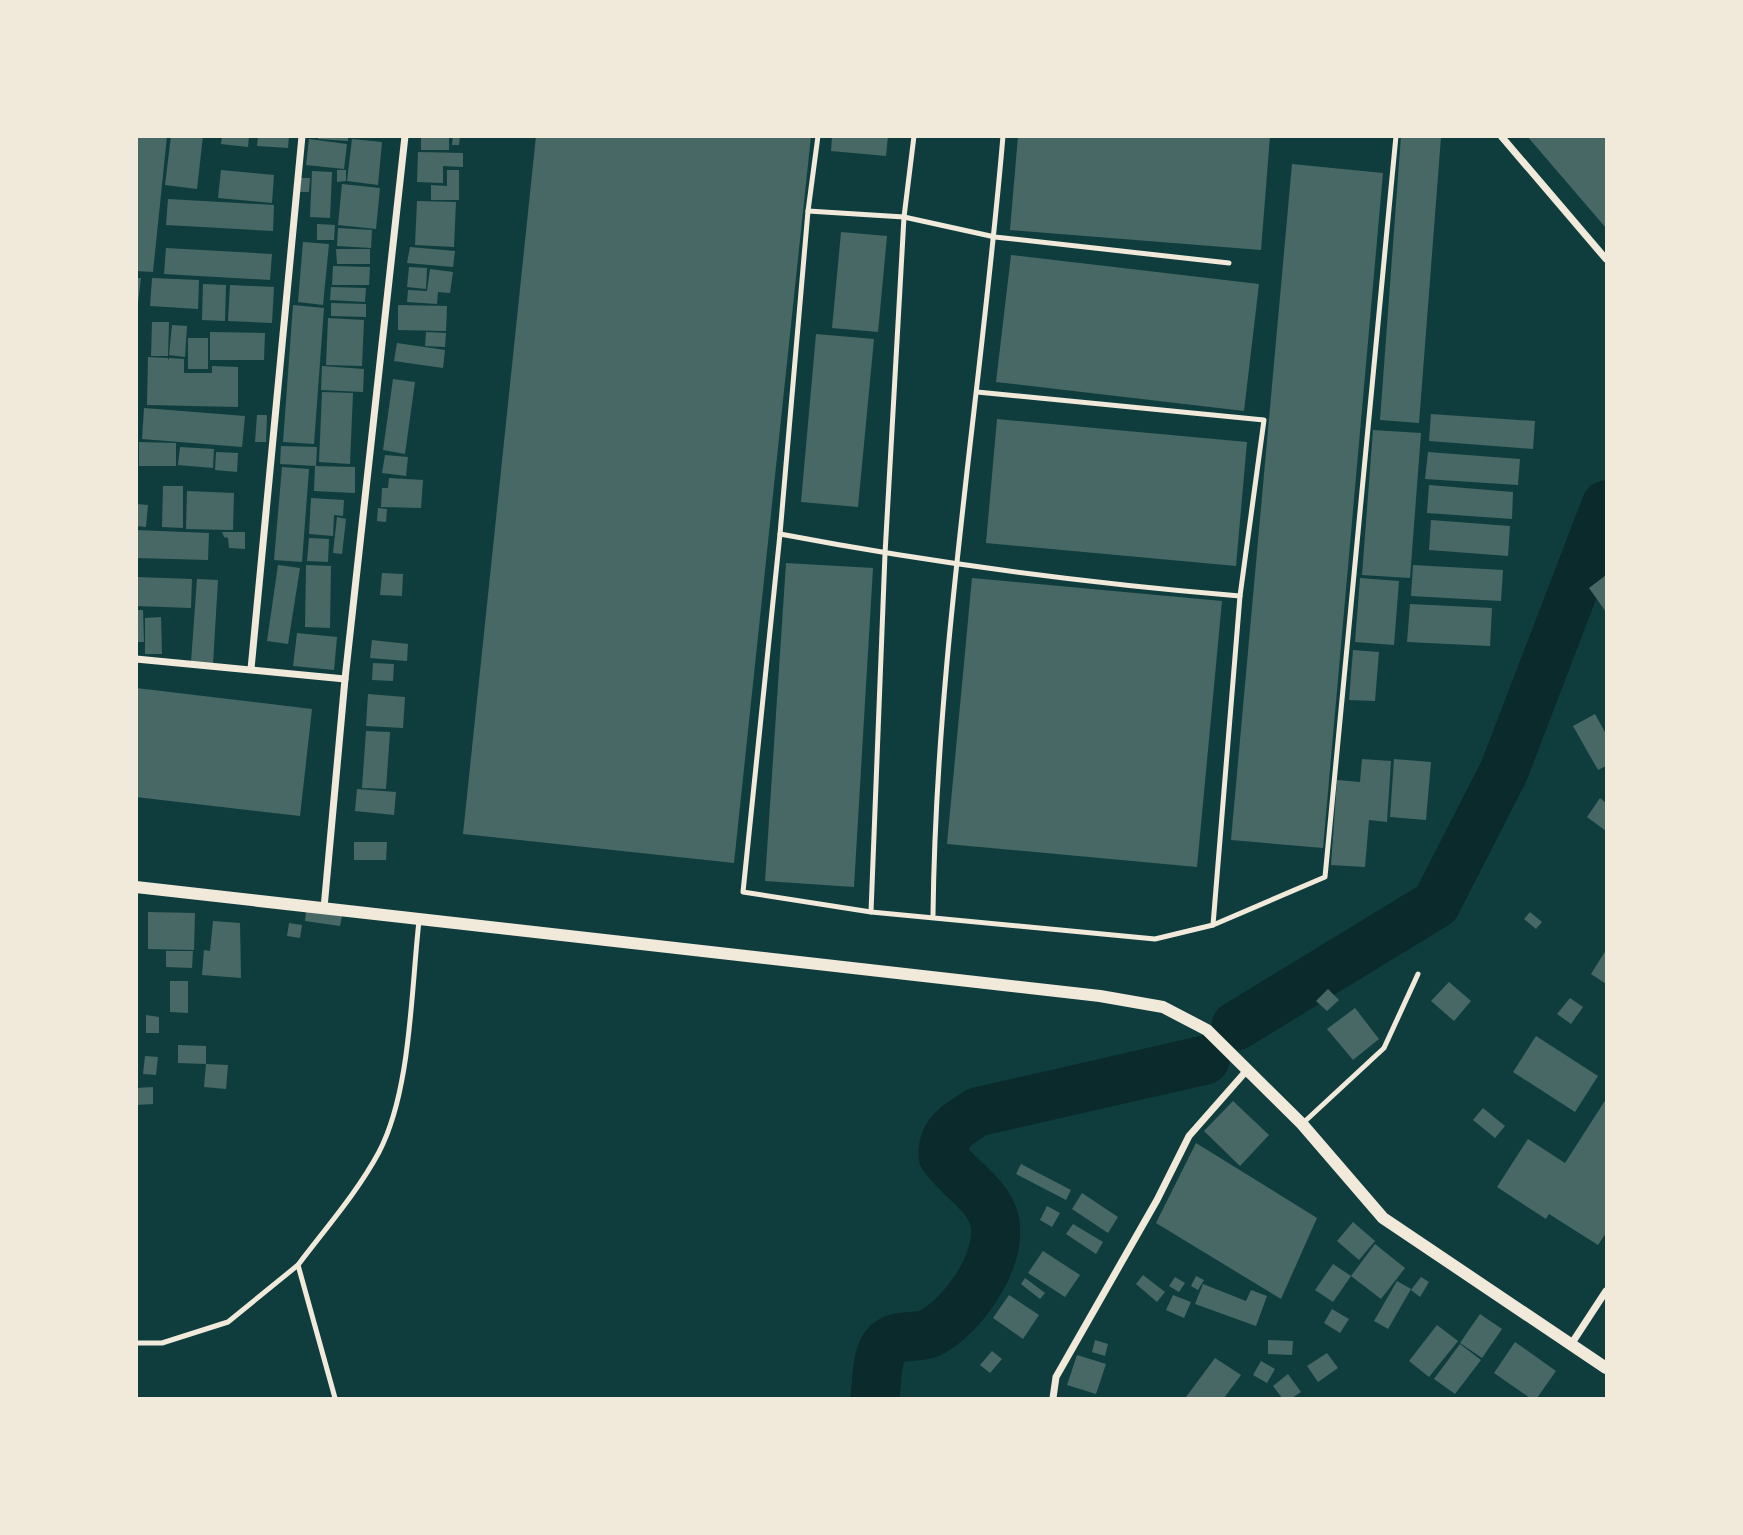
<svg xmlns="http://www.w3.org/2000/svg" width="1743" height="1535" font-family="Manrope,sans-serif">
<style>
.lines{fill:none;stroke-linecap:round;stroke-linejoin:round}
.river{stroke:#0a2a2b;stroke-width:49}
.building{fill:#486865}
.service{stroke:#f1e9da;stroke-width:5}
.minor{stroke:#f1e9da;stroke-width:7}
.tertiary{stroke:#f1e9da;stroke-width:12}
</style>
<rect width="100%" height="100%" fill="#0f3d3e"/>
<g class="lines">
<g class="river">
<path d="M1236 1026 1436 904 1504 771 1606 505"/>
<path d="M875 1398C877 1383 876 1359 885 1346 895 1332 916 1340 930 1333 964 1316 1009 1252 992 1213 982 1190 957 1177 943 1156 942 1132 959 1124 977 1112L1205 1060"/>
</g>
</g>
<g class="building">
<path d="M136 136H167L153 272 136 271Z"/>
<path d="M171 136H203L197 189 165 185Z"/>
<path d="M222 136H249L248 147 221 144Z"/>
<path d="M258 136H289L288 148 257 146Z"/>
<path d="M318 136H348V141L318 139Z"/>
<rect x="421" y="136" width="28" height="14"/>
<path d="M453 136H460L459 145H452Z"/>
<path d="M536 136H811L734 863 463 834Z"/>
<path d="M832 136H888L886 156 831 151Z"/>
<path d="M1018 136H1270L1261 250 1010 230Z"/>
<path d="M1401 136 1441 137 1419 423 1380 420Z"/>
<path d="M1527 136H1606V228Z"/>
<path d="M309 139 347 144 344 169 306 165Z"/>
<path d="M352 139 382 142 378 185 347 181Z"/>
<path d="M418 152 463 153V167L443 166V183L417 182Z"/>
<path d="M1292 164 1383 173 1323 848 1231 840Z"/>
<path d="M221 170 274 175 272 203 218 198Z"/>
<path d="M337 170H346V181L337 182Z"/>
<path d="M447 170H459V200H431V185L447 186Z"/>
<path d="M312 171 332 172 330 218 310 217Z"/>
<path d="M301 178H310L309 192H300Z"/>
<path d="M342 184 380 188 376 229 338 225Z"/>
<path d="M168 199 274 205 273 231 166 225Z"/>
<path d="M417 201 456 202 454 247 415 245Z"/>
<path d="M317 224 335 225 334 240H317Z"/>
<path d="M338 228 372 230 371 248 337 246Z"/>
<path d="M841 232 887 236 878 332 832 328Z"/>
<path d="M303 242 329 244 323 305 298 302Z"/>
<path d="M410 247 455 251 453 267 407 263Z"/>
<path d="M166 248 272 254 270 280 164 274Z"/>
<path d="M336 249H370V264H337Z"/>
<path d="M1011 255 1259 284 1244 411 996 382Z"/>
<path d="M333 266 370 267 369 285H332Z"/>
<path d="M409 267 427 268 426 289 407 287Z"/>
<path d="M430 269 453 272 450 293 438 292 437 304 407 302 408 290 427 291Z"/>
<path d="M136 278H141L138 303 136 302Z"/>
<path d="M152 278 199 280 198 309 150 306Z"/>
<path d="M203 284 226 285 225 321 202 320Z"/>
<path d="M230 285 274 287 272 323 228 321Z"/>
<path d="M331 287 366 288 365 302 330 300Z"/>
<path d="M331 303 366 304V317L331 316Z"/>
<path d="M293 305 324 308 314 444 283 442Z"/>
<path d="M398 305 447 306 446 331 398 330Z"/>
<path d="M328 318 364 320 362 366 326 365Z"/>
<path d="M152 322H169L168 356H151Z"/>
<path d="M172 325 187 326 185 357 169 355Z"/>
<path d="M210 332 265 333 264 360H210Z"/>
<path d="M426 332 446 333 445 347 425 346Z"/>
<path d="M816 334 874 339 858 507 801 502Z"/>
<rect x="188" y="338" width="20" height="31"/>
<path d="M397 343 445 350 443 368 394 361Z"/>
<path d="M148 357 168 358 169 361V358L184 359V373H212V366L238 367V407L147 405Z"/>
<path d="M322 366 364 369 363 392 321 390Z"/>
<path d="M393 379 415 382 405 454 383 450Z"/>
<path d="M322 392 353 393 350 464 319 462Z"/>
<path d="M144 408 245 416 242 447 142 439Z"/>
<path d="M1431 414 1535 421 1533 449 1429 441Z"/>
<path d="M257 415H267L266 442H255Z"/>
<path d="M997 419 1247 442 1236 566 986 543Z"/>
<path d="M1373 430 1421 433 1410 578 1362 575Z"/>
<path d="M139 442 176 443V466H139Z"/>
<path d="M281 446 317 447 316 466 280 464Z"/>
<path d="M180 447 214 449 213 468 178 465Z"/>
<path d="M216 452 238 453 237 472 215 470Z"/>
<path d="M1428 452 1520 459 1518 485 1425 479Z"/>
<path d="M385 455 408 457 406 476 382 473Z"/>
<path d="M315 466 355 467V493L314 491Z"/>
<path d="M282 467 309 469 302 562 274 560Z"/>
<path d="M389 478 423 480 421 508 381 507 382 488H388Z"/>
<path d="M1429 485 1513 492 1512 519 1427 513Z"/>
<path d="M163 486H183V528L162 527Z"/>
<path d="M187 491 234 493 233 530 186 529Z"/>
<path d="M311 498 344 500 343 516 334 515 333 536 309 534Z"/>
<path d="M136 504 148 505 146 527 136 526Z"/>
<path d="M378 508 387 509 386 522 377 521Z"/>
<path d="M337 517 346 519 342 554 333 553Z"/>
<path d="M1431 520 1510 526 1508 556 1429 550Z"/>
<path d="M136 530 209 533 208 560 136 558Z"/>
<path d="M222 532H245V549L229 548 228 538 224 537Z"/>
<path d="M309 538 329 539 328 562 307 561Z"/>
<path d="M786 563 873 568 854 887 765 881Z"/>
<path d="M278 565 300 568 288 644 267 641Z"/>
<path d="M306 565 331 566 330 628 305 627Z"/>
<path d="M1413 565 1503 570 1501 601 1411 596Z"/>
<path d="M382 573 403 574 402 596 380 595Z"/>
<path d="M1606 575V612L1589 588Z"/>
<path d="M136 577 192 579 191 608 136 606Z"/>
<path d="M972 578 1222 601 1197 867 947 844Z"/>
<path d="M1360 578 1399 581 1394 645 1355 642Z"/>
<path d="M197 579 218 580 213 664 191 662Z"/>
<path d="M1410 604 1492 608 1490 646 1407 642Z"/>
<path d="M136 610H143L144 642H136Z"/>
<path d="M161 617 162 654H145V618Z"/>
<path d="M297 633 337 637 334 670 293 666Z"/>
<path d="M372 640 408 644 407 661 370 658Z"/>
<path d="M1353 650 1379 652 1375 701 1349 700Z"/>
<path d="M373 663 394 664 393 681 372 680Z"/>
<path d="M136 688 312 709 300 816 136 797Z"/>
<path d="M368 694 405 697 403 728 366 726Z"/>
<path d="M1595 714 1606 734V766L1598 770 1573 726Z"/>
<path d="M366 731 390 732 386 789 362 788Z"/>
<path d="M1362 759 1391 761 1387 822 1369 820 1365 867 1331 865 1337 780 1360 782Z"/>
<path d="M1394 759 1431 762 1426 820 1390 817Z"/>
<path d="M357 789 396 792 394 815 355 811Z"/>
<path d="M1600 798 1606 803V831L1587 817Z"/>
<path d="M354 842H387L386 860H354Z"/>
<path d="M306 911 342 916 340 926 305 921Z"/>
<path d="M148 912 195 913 194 950 148 949Z"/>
<path d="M1530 912 1542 922 1536 929 1524 919Z"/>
<path d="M213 921 240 923 241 978 202 975 204 950 210 951Z"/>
<path d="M289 923 302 925 300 938 287 936Z"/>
<path d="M1606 950V984L1591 974Z"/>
<path d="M166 951H193L192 968 166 967Z"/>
<path d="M170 981H188V1013L170 1012Z"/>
<path d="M1449 982 1471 1001 1454 1021 1431 1001Z"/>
<path d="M1328 989 1339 1000 1327 1011 1316 1001Z"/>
<path d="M1570 998 1583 1007 1571 1024 1557 1014Z"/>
<path d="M1355 1008 1379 1039 1353 1060 1327 1029Z"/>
<path d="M146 1015 159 1017V1033H146Z"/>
<path d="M1536 1036 1598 1076 1575 1112 1513 1072Z"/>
<path d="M178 1045 206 1046V1064L178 1063Z"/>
<path d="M145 1056 158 1057 156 1075 143 1074Z"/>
<path d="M206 1064 228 1065 226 1089 204 1087Z"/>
<path d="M153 1087V1104L136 1105V1088Z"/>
<path d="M1606 1099V1233L1598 1245 1549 1214 1546 1219 1497 1187 1528 1139 1565 1163Z"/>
<path d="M1233 1101 1269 1135 1240 1166 1204 1131Z"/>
<path d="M1483 1108 1505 1126 1495 1138 1473 1120Z"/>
<path d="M1196 1143 1317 1218 1281 1299 1156 1223Z"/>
<path d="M1021 1164 1071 1190 1066 1200 1016 1174Z"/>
<path d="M1082 1193 1118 1217 1108 1233 1072 1209Z"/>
<path d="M1047 1206 1060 1213 1052 1227 1040 1220Z"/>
<path d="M1353 1222 1375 1241 1359 1260 1337 1241Z"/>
<path d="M1073 1224 1103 1242 1096 1254 1066 1234Z"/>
<path d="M1375 1244 1405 1268 1381 1299 1351 1276Z"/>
<path d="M1043 1251 1080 1275 1065 1297 1028 1273Z"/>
<path d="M1333 1264 1351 1276 1333 1302 1315 1290Z"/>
<path d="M1143 1275 1165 1292 1157 1302 1136 1284Z"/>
<path d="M1196 1276 1204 1280 1198 1290 1191 1286Z"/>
<path d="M1175 1277 1185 1283 1179 1292 1169 1286Z"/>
<path d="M1421 1277 1429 1282 1420 1297 1411 1290Z"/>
<path d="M1025 1278 1045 1293 1040 1299 1021 1284Z"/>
<path d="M1397 1281 1411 1289 1388 1329 1374 1321Z"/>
<path d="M1203 1284 1246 1301 1251 1290 1267 1296 1256 1326 1195 1304Z"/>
<path d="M1009 1295 1039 1315 1023 1339 993 1318Z"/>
<path d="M1173 1295 1191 1302 1184 1318 1166 1310Z"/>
<path d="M1332 1309 1349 1319 1340 1333 1324 1323Z"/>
<path d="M1480 1314 1502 1329 1482 1358 1460 1343Z"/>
<path d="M1437 1325 1458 1341 1429 1377 1409 1361Z"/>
<path d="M1095 1340 1108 1344 1105 1356 1092 1352Z"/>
<path d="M1268 1340 1293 1341 1292 1355 1268 1354Z"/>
<path d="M1515 1342 1556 1371 1537 1398H1530L1494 1373Z"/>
<path d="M1460 1344 1481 1360 1455 1394 1434 1379Z"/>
<path d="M992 1351 1002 1359 990 1373 980 1365Z"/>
<path d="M1327 1353 1338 1368 1318 1382 1307 1366Z"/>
<path d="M1077 1355 1106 1364 1096 1394 1067 1385Z"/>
<path d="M1215 1358 1241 1375 1224 1398 1186 1397Z"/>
<path d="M1261 1361 1275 1369 1267 1383 1253 1375Z"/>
<path d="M1288 1374 1301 1392 1292 1398H1282L1273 1386Z"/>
</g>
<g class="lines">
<g class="service">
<path d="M818 136 808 211 780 534 743 892 871 912 1155 939 1213 925 1325 877 1396 136"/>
<path d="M808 211 904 217 995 237 1229 263"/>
<path d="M977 392 1264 420 1240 596 1213 925"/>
<path d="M780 534C932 563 1085 583 1240 596"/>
<path d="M871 912 885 554 904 217 914 136"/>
<path d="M933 915C936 655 981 396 1003 136"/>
<path d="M1302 1124 1384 1048 1418 974"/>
<path d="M136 1343H162L228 1322 298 1265"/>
<path d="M335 1398 298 1265C325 1229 357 1193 379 1152 411 1091 411 991 419 921"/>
</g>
<g class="minor">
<path d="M1501 136 1606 259"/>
<path d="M136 659 345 679"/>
<path d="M251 669 302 136"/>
<path d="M324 908 345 679 405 136"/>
<path d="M1570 1346 1606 1291"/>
<path d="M1053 1398 1056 1377 1157 1200 1189 1136 1248 1069"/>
</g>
<path class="tertiary" d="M136 887 1100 996 1163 1007 1207 1030 1302 1124 1383 1218 1606 1368"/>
</g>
<rect width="1743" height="1535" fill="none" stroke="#f1e9da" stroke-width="276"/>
</svg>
